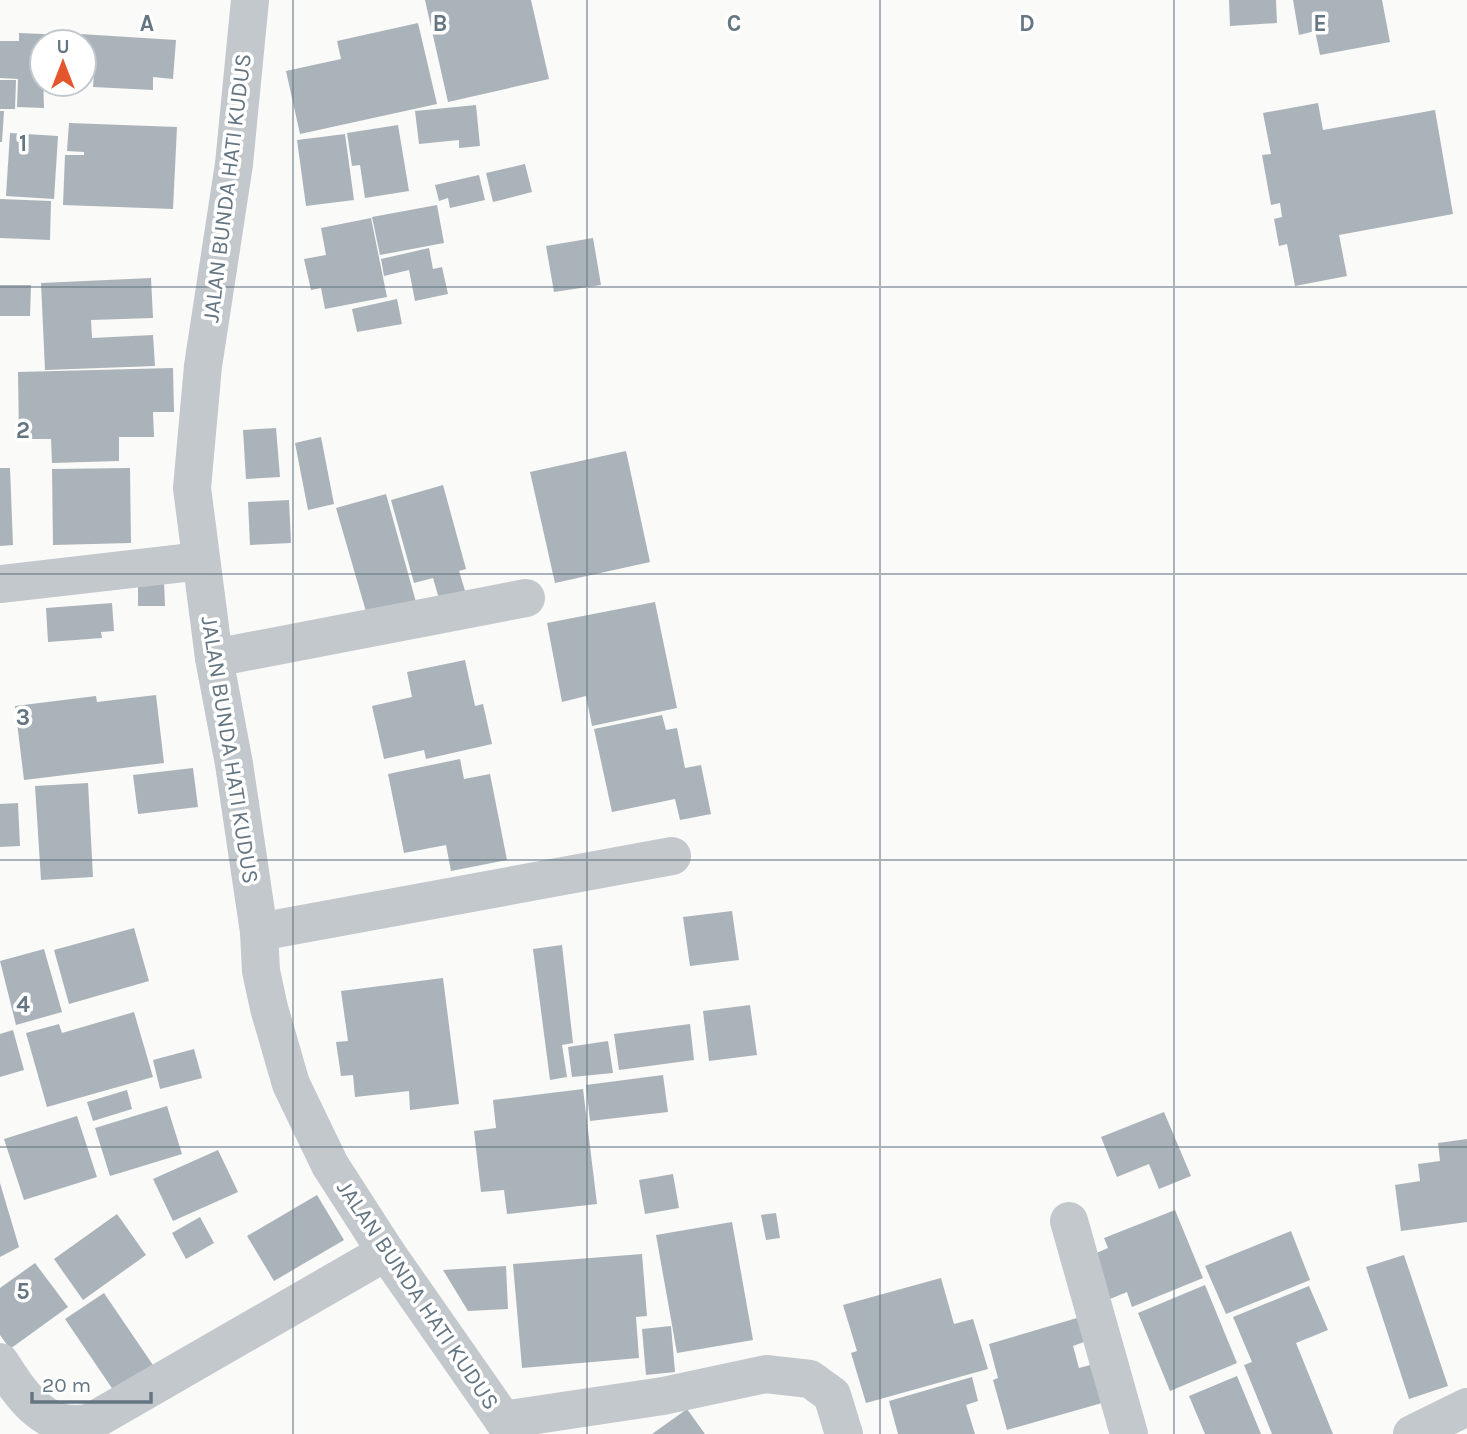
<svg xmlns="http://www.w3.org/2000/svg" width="1467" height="1434" font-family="Karla,sans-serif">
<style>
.building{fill:#aab3b9}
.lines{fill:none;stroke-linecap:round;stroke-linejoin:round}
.minor{stroke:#c3c8cc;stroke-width:38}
.grid{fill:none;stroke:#657683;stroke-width:2;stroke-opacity:0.55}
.labels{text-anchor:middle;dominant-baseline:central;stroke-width:7;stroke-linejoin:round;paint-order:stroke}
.street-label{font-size:23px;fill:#657683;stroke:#fff}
.grid-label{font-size:23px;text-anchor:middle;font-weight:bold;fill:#657683;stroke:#fff;stroke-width:7;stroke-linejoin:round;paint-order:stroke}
</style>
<rect width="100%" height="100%" fill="#fafaf8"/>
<g class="building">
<path d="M425 0H531L549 79 448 102Z"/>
<path d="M1229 0H1276L1277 23 1230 26Z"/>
<path d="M1293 0H1382L1390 42 1320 55 1315 31 1299 35Z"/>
<path d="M418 23 437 104 300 134 286 71 341 59 337 41Z"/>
<path d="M19 33 69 35V42H42L44 108 17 107 18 79 0 78V41H19Z"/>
<path d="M80 34 176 40 173 79 153 77V90L93 87 94 73H84V42H80Z"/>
<path d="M0 80H16L15 109H0Z"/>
<path d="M1318 103 1323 130 1435 110 1453 214 1339 235 1347 276 1295 286 1287 244 1279 246 1274 219 1282 217 1280 203 1271 205 1262 155 1271 154 1263 113Z"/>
<path d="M476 105 480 146 459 148V140L419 144 415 111Z"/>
<path d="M0 111H4L2 142H0Z"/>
<path d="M69 123 177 127 173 209 63 205 65 155H84V152L67 151Z"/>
<path d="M398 125 409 191 365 198 360 165 352 166 347 133Z"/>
<path d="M10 133 58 136 54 199 6 196Z"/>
<path d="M345 134 354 200 306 206 297 140Z"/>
<path d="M525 164 532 192 493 202 486 173Z"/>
<path d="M479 175 485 200 450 208 448 198 439 201 435 185Z"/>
<path d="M0 199 51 201 50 240 0 238Z"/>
<path d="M437 205 444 243 380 255 372 217Z"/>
<path d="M371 218 387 297 325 309 321 288 311 290 304 259 326 255 321 228Z"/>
<path d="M593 238 601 285 554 292 546 246Z"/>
<path d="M429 248 433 269 442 267 448 294 415 301 409 270 384 276 381 259Z"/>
<path d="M151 278 153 318 91 320 92 338 153 335 155 366 45 370 41 283Z"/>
<path d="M0 285H31L30 316H0Z"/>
<path d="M397 299 402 324 357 332 352 309Z"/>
<path d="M173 368 174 412H153L154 437H119V461L52 463 51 439H19L18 372Z"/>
<path d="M276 428 280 477 246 479 243 430Z"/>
<path d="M321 437 334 504 308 510 295 443Z"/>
<path d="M626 451 650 562 555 583 530 472Z"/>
<path d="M0 468H10L13 545 0 546Z"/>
<path d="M130 468 131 543 53 545 52 469Z"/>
<path d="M443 485 466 569 459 571 466 594 440 602 433 578 414 583 391 500Z"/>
<path d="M386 494 416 602 367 615 336 508Z"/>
<path d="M289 500 291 543 250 545 248 502Z"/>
<path d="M164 580 165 606H138V581Z"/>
<path d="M655 602 677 708 592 726 586 696 562 702 547 623Z"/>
<path d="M112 603 114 631 101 632 102 638 48 642 46 608Z"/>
<path d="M465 660 475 706 483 704 492 744 426 759 424 750 384 759 372 706 412 697 407 672Z"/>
<path d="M156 695 164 763 24 780 15 706 96 696 97 702Z"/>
<path d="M662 715 666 730 677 728 685 768 701 765 711 814 680 820 675 799 612 812 594 729Z"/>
<path d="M460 759 464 779 490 774 507 860 451 871 446 845 404 853 388 774Z"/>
<path d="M193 768 198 807 138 814 133 775Z"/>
<path d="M88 783 93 877 41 880 35 786Z"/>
<path d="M18 803 20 846 0 847V804Z"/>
<path d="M732 911 739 960 690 966 683 917Z"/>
<path d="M134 928 149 981 69 1004 54 950Z"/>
<path d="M562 945 573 1043 562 1045 567 1077 550 1080 533 949Z"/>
<path d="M44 949 62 1012 16 1025 0 961Z"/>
<path d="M443 978 459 1104 410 1110 409 1091 355 1097 353 1075 341 1076 336 1042 348 1041 341 991Z"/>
<path d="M750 1005 757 1055 709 1061 703 1011Z"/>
<path d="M134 1012 153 1077 47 1107 26 1033 59 1024 62 1033Z"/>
<path d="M690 1024 694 1060 619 1070 614 1034Z"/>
<path d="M13 1030 24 1070 0 1077V1034Z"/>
<path d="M608 1041 613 1073 572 1077 568 1047Z"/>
<path d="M194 1049 202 1078 160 1089 153 1060Z"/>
<path d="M663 1075 668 1112 590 1121 586 1085Z"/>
<path d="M583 1089 597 1204 507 1214 504 1190 481 1192 474 1131 496 1128 493 1100Z"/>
<path d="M127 1090 132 1109 93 1121 87 1102Z"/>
<path d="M167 1106 182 1154 110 1176 95 1128Z"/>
<path d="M1164 1112 1191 1176 1159 1189 1149 1164 1117 1177 1101 1137Z"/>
<path d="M77 1116 97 1177 24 1200 4 1139Z"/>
<path d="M1467 1139V1222L1401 1231 1395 1185 1420 1181 1418 1164 1440 1161 1438 1143Z"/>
<path d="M218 1150 238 1192 173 1221 153 1179Z"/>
<path d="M673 1174 679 1208 645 1214 639 1180Z"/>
<path d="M0 1183 19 1247 0 1257Z"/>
<path d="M317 1195 344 1240 274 1281 247 1236Z"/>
<path d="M1175 1210 1203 1278 1132 1307 1127 1292 1105 1301 1087 1257 1108 1248 1104 1238Z"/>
<path d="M776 1213 780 1238 766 1240 761 1215Z"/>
<path d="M117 1214 146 1255 83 1300 54 1259Z"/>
<path d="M200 1217 214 1243 186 1259 172 1233Z"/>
<path d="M732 1222 753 1340 677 1353 656 1235Z"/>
<path d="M1291 1231 1310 1280 1226 1314 1205 1266Z"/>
<path d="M642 1254 647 1316 636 1317 639 1358 522 1368 513 1264Z"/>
<path d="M1404 1255 1448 1386 1409 1399 1366 1267Z"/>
<path d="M35 1263 68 1307 10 1349 0 1335V1288Z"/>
<path d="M506 1266 508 1309 468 1311 443 1270Z"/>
<path d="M941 1278 954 1324 973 1319 988 1369 866 1403 851 1353 857 1351 843 1305Z"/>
<path d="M1205 1285 1237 1363 1170 1391 1138 1313Z"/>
<path d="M1309 1286 1328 1330 1296 1343 1333 1434H1272L1244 1365 1252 1362 1233 1317Z"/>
<path d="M104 1293 157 1371 118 1397 65 1319Z"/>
<path d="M1077 1318 1084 1342 1073 1346 1079 1368 1090 1365 1102 1403 1007 1430 993 1380 998 1378 989 1344Z"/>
<path d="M671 1326 675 1372 646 1375 642 1329Z"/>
<path d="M1237 1376 1261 1434H1205L1189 1396Z"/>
<path d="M972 1377 978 1401 966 1405 975 1434H898L889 1401Z"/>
<path d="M687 1409 705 1434H652Z"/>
</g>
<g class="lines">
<g class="minor">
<path d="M250 0 234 164 203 366 192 488 214 658 234 764 259 932 261 971 269 1008 291 1084 330 1165 386 1252 513 1434"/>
<path d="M0 584 201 561"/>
<path d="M214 658 526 598"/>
<path d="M259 932 672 856"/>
<path d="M1069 1221 1129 1434"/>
<path d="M0 1362C21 1395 46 1434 91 1422L386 1252"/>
<path d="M503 1420 663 1396 766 1374 810 1379 832 1395 844 1434"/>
<path d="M1412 1434 1467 1407"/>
</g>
</g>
<path class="grid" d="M293 0V1434M587 0V1434M880 0V1434M1174 0V1434M0 287H1467M0 574H1467M0 860H1467M0 1147H1467"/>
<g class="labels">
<g class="street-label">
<text transform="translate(227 188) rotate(-83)">JALAN BUNDA HATI KUDUS</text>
<text transform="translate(230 750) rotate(81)">JALAN BUNDA HATI KUDUS</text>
<text transform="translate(418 1295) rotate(56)">JALAN BUNDA HATI KUDUS</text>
</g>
</g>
<g class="grid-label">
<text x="147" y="31">A</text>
<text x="440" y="31">B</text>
<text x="734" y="31">C</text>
<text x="1027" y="31">D</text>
<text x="1320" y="31">E</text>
<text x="23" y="151">1</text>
<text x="23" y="438">2</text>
<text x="23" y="725">3</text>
<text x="23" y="1012">4</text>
<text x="23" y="1299">5</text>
</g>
<g transform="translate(63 63)"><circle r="33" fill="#ffffff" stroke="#c1c8cd" stroke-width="2"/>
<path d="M0-5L12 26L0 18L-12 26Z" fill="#e4572e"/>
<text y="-10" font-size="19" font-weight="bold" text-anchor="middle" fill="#657683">U</text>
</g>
<path d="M32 1392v10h119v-10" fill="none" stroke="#657683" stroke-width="3.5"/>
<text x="42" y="1392" font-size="21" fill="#657683" stroke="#ffffff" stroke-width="5" paint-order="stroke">20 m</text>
</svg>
